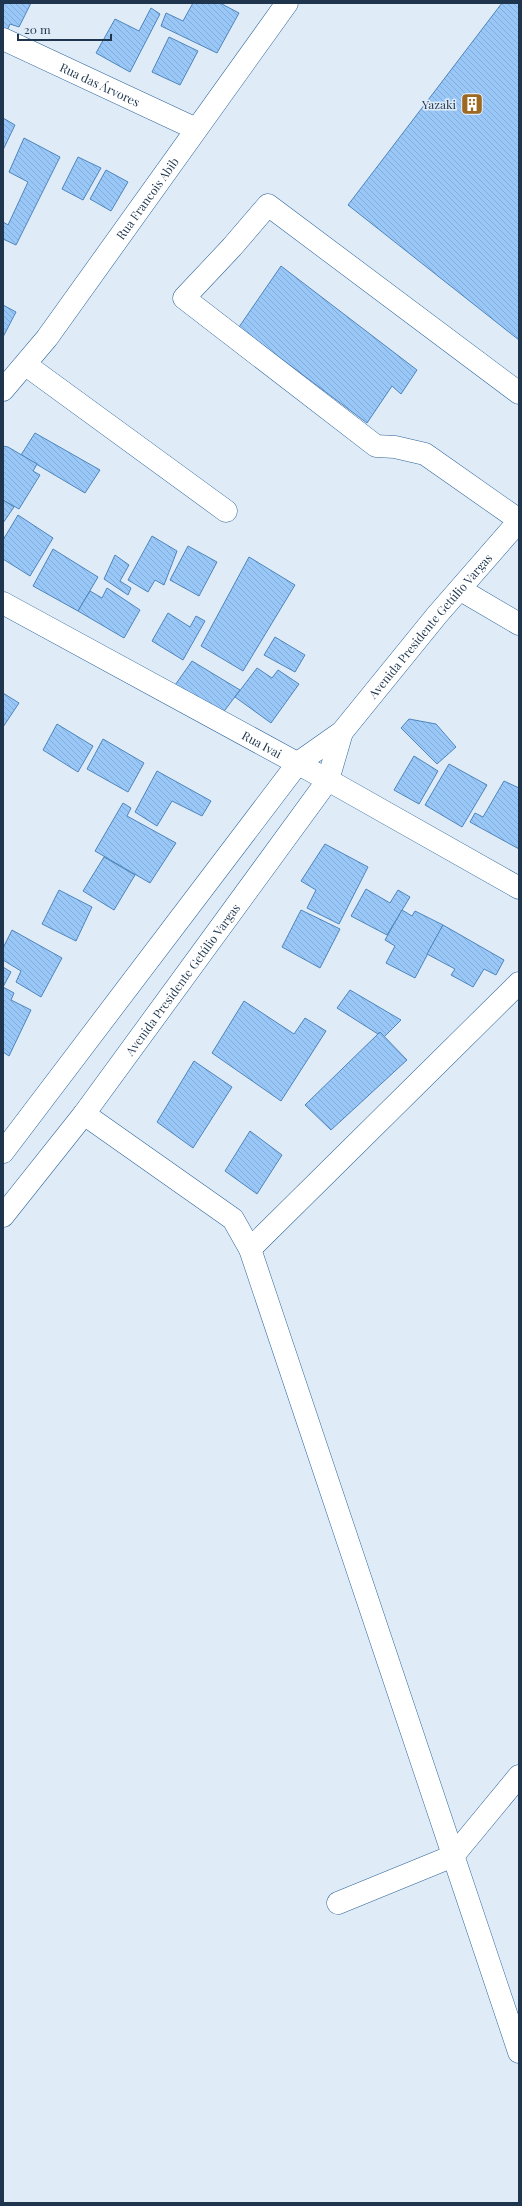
<svg xmlns="http://www.w3.org/2000/svg" width="522" height="2206" font-family="'Playfair Display',serif">
<style>
.building{fill:url(#building-back-hatch);stroke:#4d85bc}
.lines{fill:none;stroke-linecap:round;stroke-linejoin:round}
.minor-casing{stroke:#2d659a;stroke-width:23}
.minor{stroke:#fff;stroke-width:22}
.labels{text-anchor:middle;dominant-baseline:central;stroke-width:3;stroke-linejoin:round;paint-order:stroke}
.street-label{font-size:12px;fill:#1e354d;stroke:#dfebf7}
.poi-label{font-size:12px;fill:#1e354d;stroke:#dfebf7;text-anchor:end}
</style>
<defs>
<pattern id="building-back-hatch" width="6" height="6" patternUnits="userSpaceOnUse"><rect width="6" height="6" fill="#99c8f8"/><path d="M-1 5l2 2M0 0l6 6M5-1l2 2" fill="none" stroke="#83acd6"/></pattern>
</defs>
<rect width="100%" height="100%" fill="#dfebf7"/>
<g class="building">
<path d="M3 3H31L19 27 10 24 7 31 3 29Z"/>
<path d="M193 3H220L239 13 217 53 161 26 166 13 183 21Z"/>
<path d="M502 3H519V340L348 205Z"/>
<path d="M151 8 160 14 130 72 96 53 115 19 139 31Z"/>
<path d="M169 37 198 51 180 85 152 72Z"/>
<path d="M3 118 15 125 3 150Z"/>
<path d="M24 138 60 157 16 245 3 239V222L8 225 28 182 9 172Z"/>
<path d="M78 157 101 168 83 200 62 189Z"/>
<path d="M106 170 128 182 111 211 90 199Z"/>
<path d="M281 266 417 370 401 394 392 386 367 423 239 327Z"/>
<path d="M3 305 16 312 3 337Z"/>
<path d="M35 433 100 470 85 493 21 455Z"/>
<path d="M3 446 8 447 37 464 33 471 40 475 19 509 3 500Z"/>
<path d="M3 500 14 507 3 523Z"/>
<path d="M18 515 53 538 30 576 3 559V540Z"/>
<path d="M152 536 177 551 164 585 155 580 148 592 128 580Z"/>
<path d="M188 546 217 562 199 596 170 580Z"/>
<path d="M53 549 98 577 78 611 33 586Z"/>
<path d="M115 555 129 565 120 581 131 588 128 595 104 579Z"/>
<path d="M249 557 295 585 243 671 201 646Z"/>
<path d="M107 588 140 610 124 638 78 611 90 591 102 598Z"/>
<path d="M168 613 190 627 196 616 205 621 183 660 152 641Z"/>
<path d="M275 637 305 655 295 672 264 655Z"/>
<path d="M192 661 240 690 219 718 173 688Z"/>
<path d="M257 668 272 678 278 670 299 684 271 723 235 697Z"/>
<path d="M3 693 19 703 3 727Z"/>
<path d="M409 719 436 724 456 747 437 764 401 728Z"/>
<path d="M57 724 93 746 78 772 43 750Z"/>
<path d="M103 739 144 763 128 792 87 769Z"/>
<path d="M414 756 438 771 419 804 394 790Z"/>
<path d="M449 764 487 785 462 827 425 805Z"/>
<path d="M157 771 211 801 202 816 172 801 157 826 135 812Z"/>
<path d="M504 781 519 788V849L470 822 475 813 483 817Z"/>
<path d="M123 803 131 808 127 816 176 843 150 883 95 851Z"/>
<path d="M325 844 368 867 339 924 307 908 316 890 301 881Z"/>
<path d="M104 857 135 875 114 910 83 891Z"/>
<path d="M366 889 390 903 398 890 410 897 387 935 351 916Z"/>
<path d="M59 890 92 907 76 941 42 924Z"/>
<path d="M301 910 340 929 320 968 282 947Z"/>
<path d="M402 910 412 916 415 911 443 925 415 978 386 963 395 946 385 940Z"/>
<path d="M443 925 504 960 496 975 484 969 473 987 451 975 455 969 427 954Z"/>
<path d="M12 930 62 958 41 997 16 982 21 971 3 960V948Z"/>
<path d="M3 967 11 972 3 987Z"/>
<path d="M3 987 14 993 11 1000 31 1010 9 1056 3 1052Z"/>
<path d="M350 990 401 1020 384 1037 378 1034 337 1008Z"/>
<path d="M244 1001 294 1034 305 1018 326 1031 281 1101 212 1053Z"/>
<path d="M380 1032 407 1060 331 1130 305 1105Z"/>
<path d="M194 1061 232 1087 193 1148 157 1122Z"/>
<path d="M250 1131 282 1155 257 1194 225 1171Z"/>
</g>
<g class="lines">
<g class="minor-casing">
<g id="minor">
<path id="s1" d="M3 39 196 129"/>
<path d="M26 365 226 511"/>
<path id="s2" d="M3 390 47 338 287 3"/>
<path d="M519 393 268 205 232 247 184 298 376 446 395 447 425 454 519 520"/>
<path d="M461 590 519 624"/>
<path id="s3" d="M3 603 328 780 519 888"/>
<path d="M84 1114 233 1219 250 1249 519 2052"/>
<path id="s4" d="M3 1152 298 763 342 732 437 615 519 521"/>
<path id="s5" d="M3 1216 84 1114 328 780 342 732"/>
<path d="M250 1249 519 983"/>
<path d="M338 1903 453 1856 519 1776"/>
</g>
</g>
<use href="#minor" class="minor"/>
</g>
<defs>
<g id="building-square" transform="scale(1.15)"><rect x="-9" y="-9" width="18" height="18" rx="4" fill="#9d6821" stroke="#dfebf7"/><path d="M-4-6H4V6H1V3H-1V6H-4ZM-2.5-4.3h1.7v1.8h-1.7ZM.8-4.3h1.7v1.8H.8ZM-2.5-1h1.7V.8h-1.7ZM.8-1h1.7V.8H.8Z" fill="#fff"/></g>
</defs>
<g fill-rule="evenodd">
<use href="#building-square" x="472" y="104"/>
</g>
<g class="labels">
<g class="street-label">
<text stroke="none"><textPath href="#s1" startOffset="107">Rua das Árvores</textPath></text>
<text stroke="none"><textPath href="#s2" startOffset="240">Rua Francois Abib</textPath></text>
<text stroke="none"><textPath href="#s4" startOffset="680">Avenida Presidente Getúlio Vargas</textPath></text>
<text stroke="none"><textPath href="#s3" startOffset="295">Rua Ivai</textPath></text>
<text stroke="none"><textPath href="#s5" startOffset="297">Avenida Presidente Getúlio Vargas</textPath></text>
</g>
<g class="poi-label">
<text x="456" y="104">Yazaki</text>
</g>
</g>
<rect width="522" height="2206" fill="none" stroke="#1e354d" stroke-width="8"/>
<path d="M18 34v6h93v-6" fill="none" stroke="#1e354d" stroke-width="2"/>
<text x="24" y="34" font-size="12" fill="#1e354d" stroke="#dfebf7" stroke-width="3" paint-order="stroke">20 m</text>
</svg>
